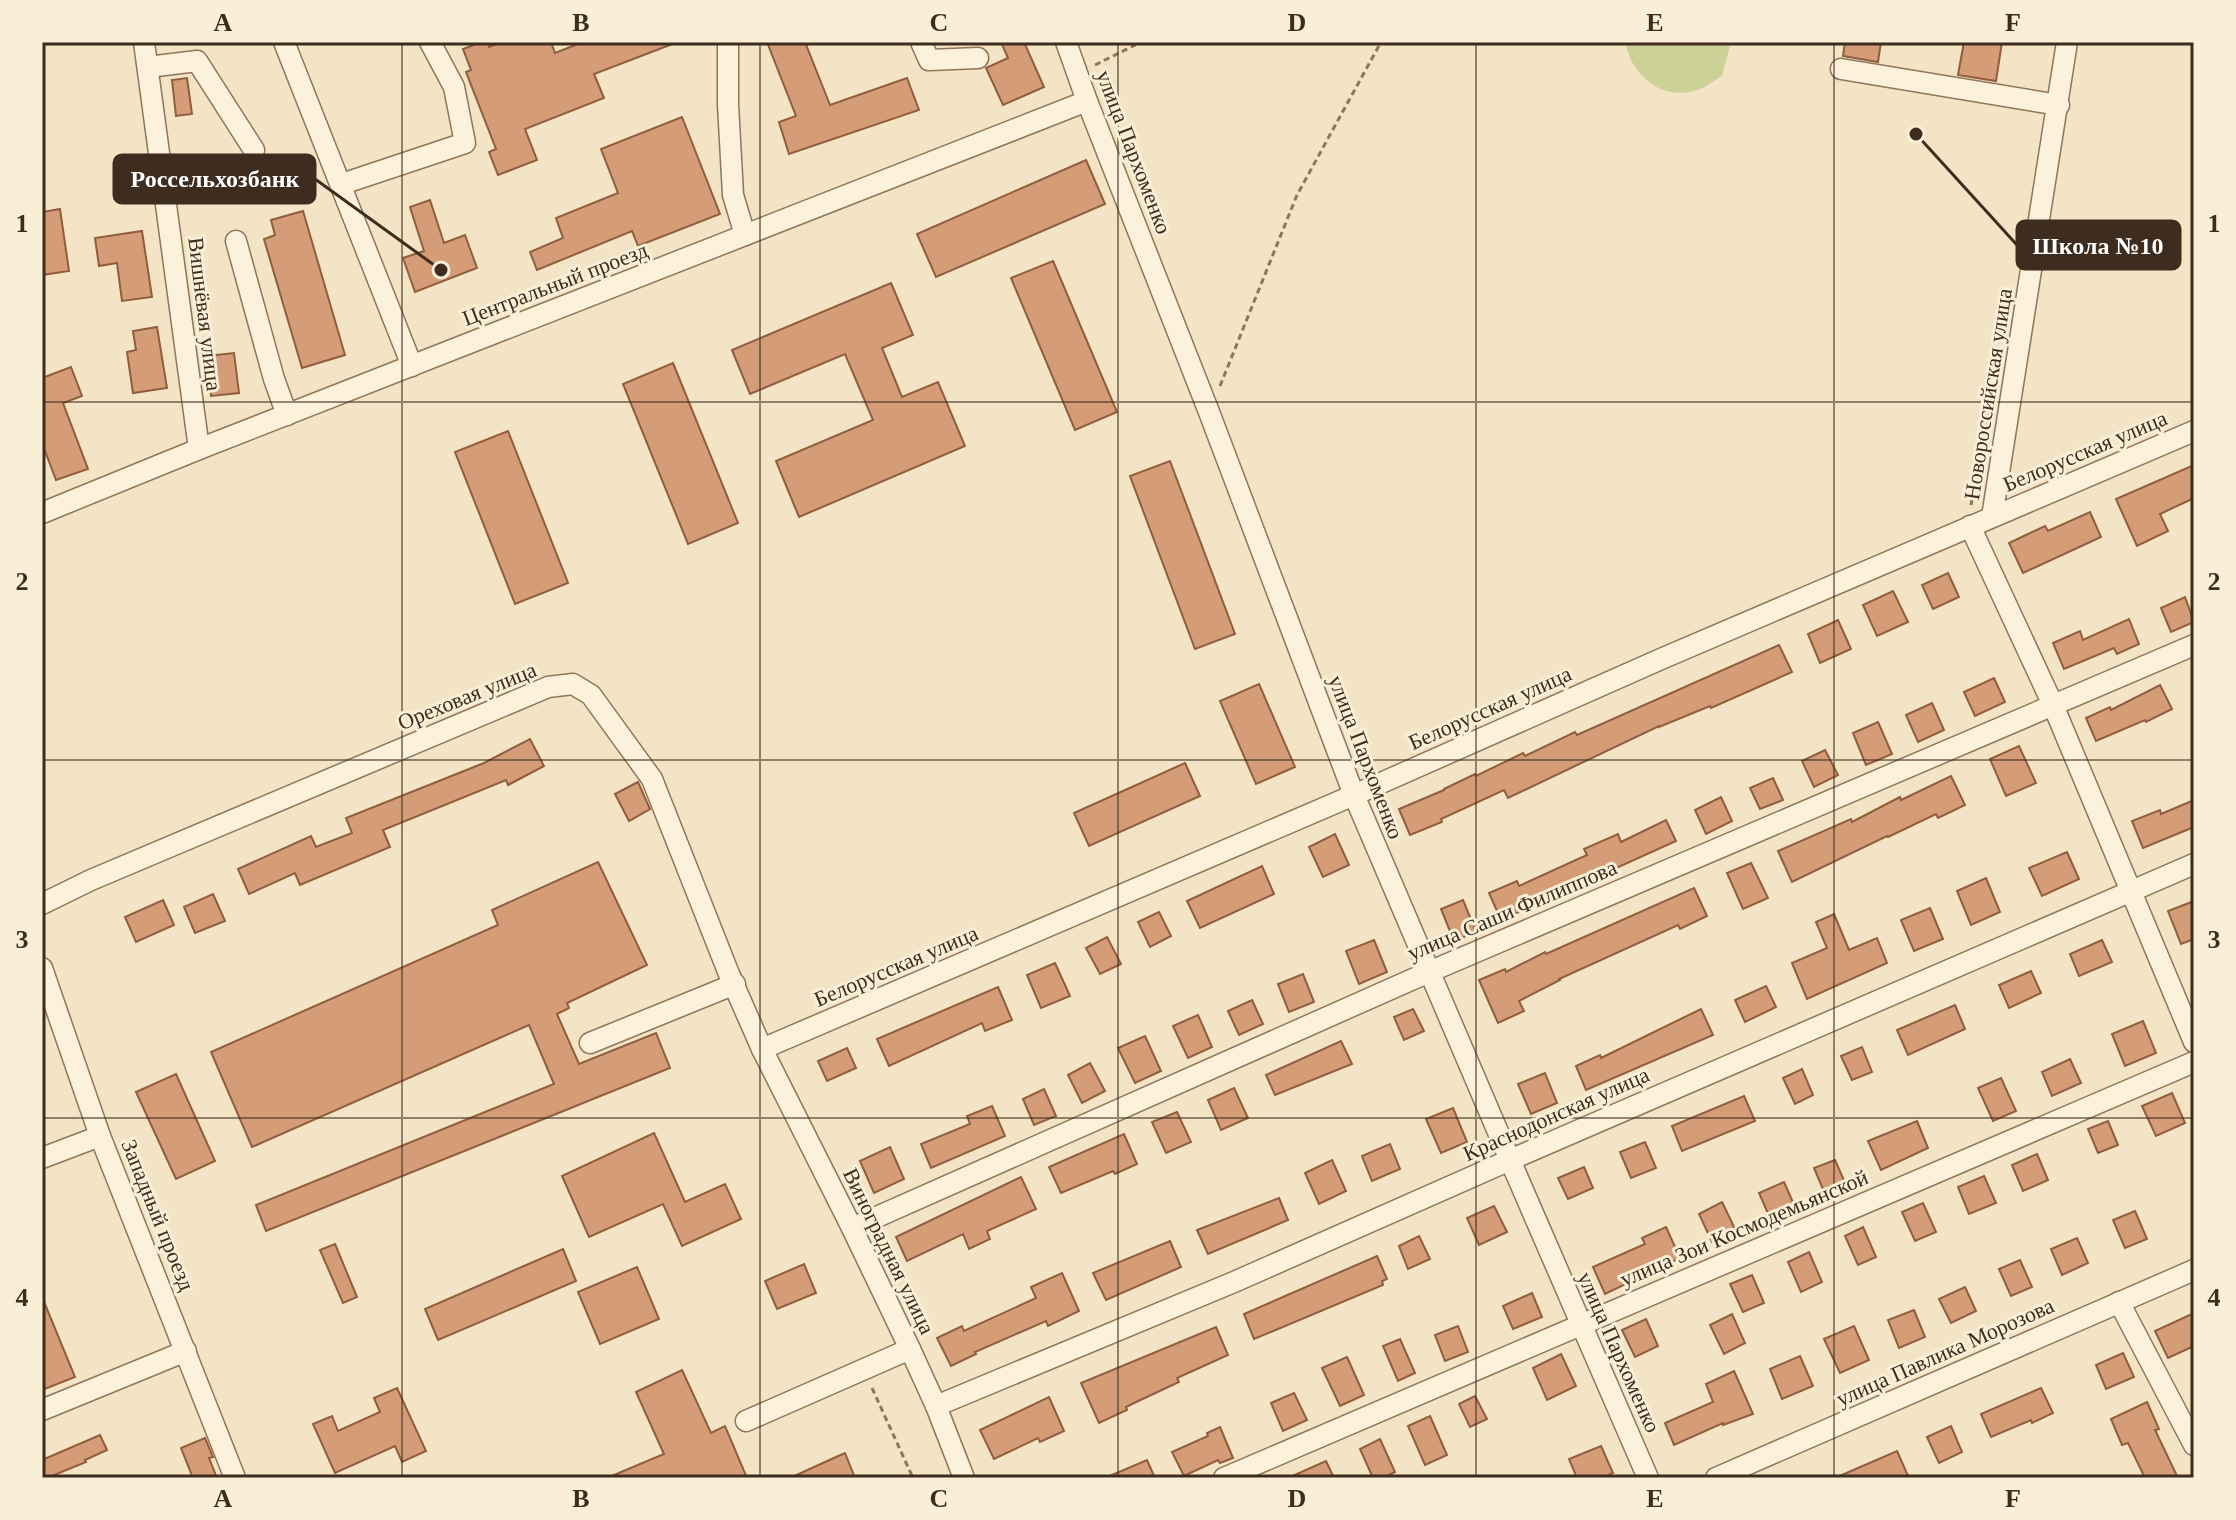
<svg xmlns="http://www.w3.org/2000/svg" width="2236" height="1520" font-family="'Times New Roman',serif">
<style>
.green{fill:#ccd297}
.building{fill:#d49d78;stroke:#915d3c;stroke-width:2}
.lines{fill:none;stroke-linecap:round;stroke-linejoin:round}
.minor-casing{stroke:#907559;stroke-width:23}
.path{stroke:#907559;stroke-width:3;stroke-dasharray:6 4;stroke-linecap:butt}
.minor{stroke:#fcf1da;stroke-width:20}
.grid{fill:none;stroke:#3e2d1e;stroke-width:2;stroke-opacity:0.55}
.labels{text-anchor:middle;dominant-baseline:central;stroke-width:6;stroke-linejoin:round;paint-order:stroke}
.street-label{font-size:22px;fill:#3e2d1e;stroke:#f9eed6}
.leader{fill:none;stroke:#3e2d1e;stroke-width:3}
.callout-dot{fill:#3e2d1e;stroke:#f9eed6;stroke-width:3}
.callout{fill:#3e2d1e;stroke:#3e2d1e;stroke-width:3}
.callout-label{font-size:24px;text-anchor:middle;font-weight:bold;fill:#fff}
.neatline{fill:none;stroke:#3e2d1e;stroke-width:3}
.grid-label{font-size:26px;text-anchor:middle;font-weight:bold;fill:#3e2d1e}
</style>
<rect width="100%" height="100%" fill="#f2e4c5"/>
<path class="green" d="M1625 42H1731L1722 76C1715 80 1708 86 1700 89 1664 103 1632 77 1625 42Z"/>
<g class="building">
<path d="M481 42H487L489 47 502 42H551L555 53 583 42 675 43 594 74 604 98 525 129 537 160 498 175 489 152 496 149 466 72 471 70 463 49Z"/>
<path d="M767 42H805L830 105 907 78 919 110 789 154 779 122 796 116Z"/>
<path d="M1001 42H1024L1044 87 1003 105 986 68 1008 58Z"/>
<path d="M1845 42H1881L1878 62 1843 56Z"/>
<path d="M1964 42H2002L1996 81 1958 75Z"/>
<path d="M187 78 192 114 176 116 172 80Z"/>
<path d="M682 117 720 214 638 246 632 231 537 270 530 252 563 238 556 218 618 193 601 149Z"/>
<path d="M1086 160 1105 204 936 277 917 234Z"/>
<path d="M430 200 444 243 465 235 477 268 415 292 403 258 424 251 410 207Z"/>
<path d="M60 209 69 271 42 275V212Z"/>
<path d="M303 211 345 355 302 368 264 239 275 235 271 220Z"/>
<path d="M142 231 152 297 122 301 117 263 99 266 95 238Z"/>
<path d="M1053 261 1117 412 1075 430 1011 278Z"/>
<path d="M891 283 913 335 882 348 902 397 938 382 965 446 799 517 776 461 873 420 845 354 750 394 732 350Z"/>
<path d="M157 327 167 388 133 393 127 352 136 350 133 331Z"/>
<path d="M234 353 239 393 211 396 207 356Z"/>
<path d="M673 363 738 523 688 544 623 384Z"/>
<path d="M71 367 82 396 63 403 88 469 56 480 42 443V378Z"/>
<path d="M508 431 568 583 515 604 455 452Z"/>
<path d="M1170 461 1235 634 1195 649 1130 476Z"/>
<path d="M2194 465V498L2160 514 2168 531 2137 546 2116 499Z"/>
<path d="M2090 512 2101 537 2023 573 2009 543 2045 526 2048 531Z"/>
<path d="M1948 573 1959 597 1933 609 1922 585Z"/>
<path d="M1893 591 1908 622 1877 636 1863 605Z"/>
<path d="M2185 597 2194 622 2171 632 2161 608Z"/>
<path d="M2129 619 2139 644 2117 654 2114 648 2064 669 2053 643 2080 631 2083 640Z"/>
<path d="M1838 620 1851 649 1820 663 1808 634Z"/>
<path d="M1779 645 1792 672 1711 708 1710 706 1659 727V726L1508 798 1504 790 1441 819 1442 822 1410 835 1399 809 1444 790V789L1475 774 1476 776 1523 753 1525 756 1575 732 1577 735Z"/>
<path d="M1994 678 2005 702 1975 716 1964 692Z"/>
<path d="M1259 684 1295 767 1256 784 1220 701Z"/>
<path d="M2160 685 2172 709 2146 722 2145 720 2096 741 2086 718 2110 707 2111 710Z"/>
<path d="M1932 703 1944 730 1918 742 1906 715Z"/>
<path d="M1878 722 1892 754 1866 765 1853 733Z"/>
<path d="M530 739 544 766 508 785 506 780 383 830 390 847 300 885 295 873 249 894 238 869 311 836 316 847 352 833 346 818 484 763Z"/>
<path d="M2019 746 2036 783 2006 796 1990 759Z"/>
<path d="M1825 750 1838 775 1814 787 1802 761Z"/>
<path d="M1185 763 1200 796 1089 846 1074 813Z"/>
<path d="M1951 776 1965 805 1938 818 1936 814 1888 837 1887 836 1792 882 1778 851 1851 819 1852 822 1900 797 1901 800Z"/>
<path d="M1773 778 1783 800 1760 809 1750 788Z"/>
<path d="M638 782 650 809 629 821 615 794Z"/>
<path d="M1721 797 1732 821 1706 834 1695 810Z"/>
<path d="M2194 800V827L2143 848 2132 821 2160 810 2161 814Z"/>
<path d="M1666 820 1676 841 1501 920 1489 893 1517 881 1519 886 1587 855 1584 849 1618 834 1621 842Z"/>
<path d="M1335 834 1349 865 1323 877 1309 847Z"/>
<path d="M2067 852 2079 879 2042 896 2029 868Z"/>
<path d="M598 862 647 965 567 1003 569 1008 557 1014 579 1064 656 1033 670 1068 266 1231 256 1205 554 1084 529 1025 252 1147 211 1052 498 925 492 910Z"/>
<path d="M1751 863 1768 898 1743 909 1727 873Z"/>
<path d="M1262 866 1274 894 1200 928 1187 901Z"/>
<path d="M1986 878 2000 912 1971 925 1957 891Z"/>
<path d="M1694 888 1707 916 1680 929 1678 925 1559 979 1560 980 1519 1001 1524 1011 1498 1023 1479 980 1505 969 1506 972 1545 952 1546 954Z"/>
<path d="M213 894 225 921 195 933 184 907Z"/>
<path d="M163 900 174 925 136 942 125 917Z"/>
<path d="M1463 900 1476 932 1454 941 1441 909Z"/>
<path d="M2194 901V939L2181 944 2168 911Z"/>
<path d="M1930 908 1943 939 1914 951 1901 920Z"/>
<path d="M1159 912 1171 936 1150 947 1138 922Z"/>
<path d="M1834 914 1849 950 1877 938 1887 963 1807 999 1792 963 1827 948 1816 922Z"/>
<path d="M1107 937 1121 964 1100 974 1086 948Z"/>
<path d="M1374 940 1387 972 1359 984 1346 951Z"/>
<path d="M2102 940 2112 962 2079 976 2070 954Z"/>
<path d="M1055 963 1070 996 1041 1008 1027 975Z"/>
<path d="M2031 971 2041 993 2009 1008 1999 985Z"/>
<path d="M1303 974 1314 1002 1289 1012 1278 984Z"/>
<path d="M1766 986 1776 1007 1745 1022 1735 1000Z"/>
<path d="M998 987 1012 1020 985 1031 982 1023 889 1066 877 1039Z"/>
<path d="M1252 1000 1263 1024 1239 1035 1228 1011Z"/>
<path d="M1955 1005 1965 1029 1908 1055 1897 1030Z"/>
<path d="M1413 1009 1424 1031 1404 1040 1394 1017Z"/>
<path d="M1701 1009 1713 1035 1586 1090 1576 1066 1600 1055 1601 1058Z"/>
<path d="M1198 1015 1212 1047 1188 1058 1173 1026Z"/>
<path d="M2143 1021 2156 1053 2125 1066 2112 1034Z"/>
<path d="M1145 1036 1161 1071 1135 1083 1118 1048Z"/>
<path d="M1341 1041 1352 1064 1275 1095 1266 1075Z"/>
<path d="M1862 1047 1872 1072 1852 1080 1841 1056Z"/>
<path d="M847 1048 856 1068 827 1081 818 1061Z"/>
<path d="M2070 1059 2081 1083 2052 1096 2042 1072Z"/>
<path d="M1090 1063 1105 1091 1082 1103 1068 1075Z"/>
<path d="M1802 1069 1813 1095 1795 1104 1783 1078Z"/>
<path d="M1545 1073 1557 1103 1531 1114 1518 1084Z"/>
<path d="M176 1074 215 1161 176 1179 136 1092Z"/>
<path d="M2001 1078 2016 1111 1993 1121 1978 1088Z"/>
<path d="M1234 1088 1248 1118 1221 1130 1208 1100Z"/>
<path d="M1044 1089 1056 1116 1034 1125 1023 1099Z"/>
<path d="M2172 1093 2185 1123 2156 1136 2142 1106Z"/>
<path d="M1744 1096 1755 1121 1682 1151 1672 1126Z"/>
<path d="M992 1106 1005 1136 931 1168 921 1144 970 1124 967 1116Z"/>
<path d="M1453 1108 1467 1142 1441 1153 1426 1119Z"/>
<path d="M1177 1112 1191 1142 1166 1153 1152 1122Z"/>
<path d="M1917 1121 1928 1148 1881 1170 1868 1141Z"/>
<path d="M2108 1121 2118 1145 2098 1153 2088 1129Z"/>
<path d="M654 1133 685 1202 725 1184 741 1219 682 1246 663 1204 589 1237 562 1176Z"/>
<path d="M1124 1134 1137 1164 1115 1174 1113 1171 1061 1193 1049 1167Z"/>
<path d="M1645 1142 1656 1168 1631 1178 1620 1152Z"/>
<path d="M1390 1144 1400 1169 1372 1181 1362 1156Z"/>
<path d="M890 1147 904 1179 874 1193 860 1161Z"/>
<path d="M2037 1154 2048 1180 2023 1191 2012 1165Z"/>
<path d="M1332 1160 1346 1191 1319 1204 1305 1173Z"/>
<path d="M1835 1160 1846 1185 1825 1194 1814 1168Z"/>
<path d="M1584 1167 1593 1188 1568 1199 1558 1178Z"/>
<path d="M1984 1176 1996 1203 1969 1214 1958 1187Z"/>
<path d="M1021 1177 1036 1209 987 1231 990 1239 969 1249 963 1234 907 1261 896 1237Z"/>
<path d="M1784 1182 1795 1207 1770 1218 1759 1193Z"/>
<path d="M1279 1198 1288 1220 1208 1254 1197 1230Z"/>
<path d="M1722 1202 1736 1231 1712 1242 1699 1214Z"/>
<path d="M1923 1203 1936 1232 1915 1241 1902 1212Z"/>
<path d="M1494 1206 1507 1232 1479 1245 1467 1218Z"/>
<path d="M2135 1211 2147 1239 2125 1248 2113 1220Z"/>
<path d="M1666 1227 1680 1258 1605 1294 1593 1267 1645 1244 1642 1238Z"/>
<path d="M1863 1227 1876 1257 1858 1265 1845 1236Z"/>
<path d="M1419 1236 1430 1259 1408 1269 1399 1246Z"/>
<path d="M2077 1238 2088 1263 2062 1275 2051 1249Z"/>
<path d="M1170 1241 1181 1267 1106 1300 1093 1273Z"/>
<path d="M335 1244 357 1297 343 1303 320 1250Z"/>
<path d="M563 1249 576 1281 438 1340 425 1309Z"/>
<path d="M1809 1252 1822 1282 1801 1292 1788 1262Z"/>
<path d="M1377 1256 1387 1279 1382 1281 1383 1285 1254 1339 1244 1314Z"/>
<path d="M2020 1260 2032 1287 2011 1296 1999 1269Z"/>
<path d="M804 1264 816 1293 777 1309 765 1281Z"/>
<path d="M637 1267 659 1319 600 1344 578 1292Z"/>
<path d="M1062 1273 1079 1311 1048 1326 1046 1321 975 1352 976 1354 951 1366 937 1338 962 1326 964 1331 1036 1298 1031 1287Z"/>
<path d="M1752 1275 1764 1303 1743 1312 1730 1284Z"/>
<path d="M1965 1287 1976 1311 1951 1323 1939 1299Z"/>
<path d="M1532 1293 1542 1317 1513 1329 1503 1306Z"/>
<path d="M42 1297 75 1377 42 1390Z"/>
<path d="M1914 1310 1925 1337 1899 1348 1888 1320Z"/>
<path d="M2194 1313V1346L2168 1358 2155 1331Z"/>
<path d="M1732 1314 1745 1343 1724 1354 1710 1325Z"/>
<path d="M1646 1319 1658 1346 1635 1357 1622 1330Z"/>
<path d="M1458 1326 1468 1352 1445 1361 1435 1335Z"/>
<path d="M1854 1326 1869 1360 1840 1373 1824 1339Z"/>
<path d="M1216 1327 1228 1355 1177 1378 1179 1382 1134 1403 1126 1407 1127 1410 1099 1423 1081 1383Z"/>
<path d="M1400 1339 1415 1373 1398 1381 1383 1346Z"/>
<path d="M2123 1353 2134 1377 2106 1389 2096 1365Z"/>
<path d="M1561 1354 1576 1386 1547 1400 1533 1368Z"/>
<path d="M1800 1356 1813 1386 1782 1399 1770 1369Z"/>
<path d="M1347 1357 1364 1395 1340 1406 1322 1368Z"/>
<path d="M682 1370 711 1433 725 1426 747 1478H607L664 1454 636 1392Z"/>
<path d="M1734 1371 1753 1414 1723 1425V1423L1674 1445 1665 1423 1713 1402 1706 1384Z"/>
<path d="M397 1388 426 1451 402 1462 395 1446 335 1473 313 1424 332 1416 338 1431 380 1412 374 1398Z"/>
<path d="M2041 1388 2053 1413 2032 1423 2031 1420 1991 1437 1981 1414Z"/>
<path d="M1294 1393 1307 1420 1283 1431 1271 1403Z"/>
<path d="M1475 1396 1487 1419 1470 1427 1459 1404Z"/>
<path d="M1049 1397 1064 1431 1040 1442 1038 1438 994 1459 980 1430Z"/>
<path d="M2147 1402 2159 1429 2155 1430 2178 1478H2145L2128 1443 2122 1445 2111 1419Z"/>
<path d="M1430 1416 1447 1455 1425 1465 1408 1426Z"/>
<path d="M1951 1426 1962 1452 1939 1463 1927 1437Z"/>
<path d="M1220 1427 1233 1458 1220 1463 1218 1460 1184 1476 1172 1452 1208 1436 1207 1433Z"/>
<path d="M100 1435 107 1450 85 1460 86 1462 47 1478H42V1460Z"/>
<path d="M205 1438 213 1457 209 1458 217 1478H193L181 1448Z"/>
<path d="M1380 1439 1395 1472 1383 1478H1373L1360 1449Z"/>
<path d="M1601 1446 1613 1473 1602 1478H1577L1569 1459Z"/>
<path d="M1897 1451 1909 1478H1835Z"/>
<path d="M845 1453 855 1478H790L836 1457Z"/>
<path d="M1147 1460 1155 1478H1105Z"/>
<path d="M1326 1461 1334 1478H1288Z"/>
</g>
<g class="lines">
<g class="minor-casing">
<g id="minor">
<path d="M144 42 199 449"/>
<path d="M284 42 412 366"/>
<path d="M728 42V104L733 195 745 235"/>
<path d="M921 42 929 60 978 58"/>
<path d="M1066 42 1087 101 1209 412 1354 795 1510 1160 1648 1478"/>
<path d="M148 67 197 61 254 150"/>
<path d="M1841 69 2059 105"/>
<path d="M342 184 465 143 454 87 430 42"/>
<path d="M236 241 274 379 287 415"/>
<path d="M42 513 199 449 1087 101"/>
<path d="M1992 517 2067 42"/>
<path d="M1970 526 2053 705 2194 1042"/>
<path d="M42 904 91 880 548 687 573 684 591 695 652 779 729 974 762 1049 852 1228 910 1349 936 1406 964 1478"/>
<path d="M42 968 100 1136 235 1478"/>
<path d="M590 1043 735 984"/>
<path d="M762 1049 1354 795 1661 659 2194 431"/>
<path d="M42 1158 100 1136"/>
<path d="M852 1228 1429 972 2194 645"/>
<path d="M2119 1302 2194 1445"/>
<path d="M936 1406 1234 1282 1510 1160 2194 864"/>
<path d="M42 1410 186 1351"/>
<path d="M746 1421 910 1349"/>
<path d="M1224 1478 2194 1062"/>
<path d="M1716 1478 2194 1270"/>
</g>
</g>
<g class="path">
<path d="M2192 42 2194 44"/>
<path d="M1095 65 1141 42"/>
<path d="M1220 386 1297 195 1381 42"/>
<path d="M1971 505 1989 402"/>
<path d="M872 1388 913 1478"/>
</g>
<use href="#minor" class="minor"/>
</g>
<path class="grid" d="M402 42V1478M760 42V1478M1118 42V1478M1476 42V1478M1834 42V1478M42 402H2194M42 760H2194M42 1118H2194"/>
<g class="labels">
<g class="street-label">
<text transform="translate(1134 152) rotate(69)">улица Пархоменко</text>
<text transform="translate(555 284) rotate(-21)">Центральный проезд</text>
<text transform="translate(205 314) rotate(83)">Вишнёвая улица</text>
<text transform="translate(1988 394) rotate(-81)">Новороссийская улица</text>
<text transform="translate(2085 451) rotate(-23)">Белорусская улица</text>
<text transform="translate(467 696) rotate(-22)">Ореховая улица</text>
<text transform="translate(1490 708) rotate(-24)">Белорусская улица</text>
<text transform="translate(1366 757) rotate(69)">улица Пархоменко</text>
<text transform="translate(1512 910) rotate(-23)">улица Саши Филиппова</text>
<text transform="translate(896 966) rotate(-23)">Белорусская улица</text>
<text transform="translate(1556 1114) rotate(-24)">Краснодонская улица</text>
<text transform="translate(158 1215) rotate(68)">Западный проезд</text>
<text transform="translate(1744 1228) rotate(-23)">улица Зои Космодемьянской</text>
<text transform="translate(889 1251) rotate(64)">Виноградная улица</text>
<text transform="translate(1619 1352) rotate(66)">улица Пархоменко</text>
<text transform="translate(1945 1352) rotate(-24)">улица Павлика Морозова</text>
</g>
</g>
<path class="leader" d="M441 270L315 179M1916 134L2017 245"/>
<g class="callout-dot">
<circle cx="441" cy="270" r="8"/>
<circle cx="1916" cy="134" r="8"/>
</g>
<g class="callout">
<rect x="114" y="155" width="201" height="48" rx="8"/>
<rect x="2017" y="221" width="163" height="48" rx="8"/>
</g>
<g class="callout-label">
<text x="215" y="187">Россельхозбанк</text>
<text x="2098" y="254">Школа №10</text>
</g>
<rect width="2236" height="1520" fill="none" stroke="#f9eed6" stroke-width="88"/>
<rect x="44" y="44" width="2148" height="1432" class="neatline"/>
<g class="grid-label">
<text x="223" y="31">A</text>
<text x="581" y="31">B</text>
<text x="939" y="31">C</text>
<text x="1297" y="31">D</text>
<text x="1655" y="31">E</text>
<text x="2013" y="31">F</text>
<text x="22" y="232">1</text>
<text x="2214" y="232">1</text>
<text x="22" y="590">2</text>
<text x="2214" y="590">2</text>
<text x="22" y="948">3</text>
<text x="2214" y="948">3</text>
<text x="22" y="1306">4</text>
<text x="2214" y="1306">4</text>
<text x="223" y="1507">A</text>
<text x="581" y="1507">B</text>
<text x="939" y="1507">C</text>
<text x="1297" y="1507">D</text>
<text x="1655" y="1507">E</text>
<text x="2013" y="1507">F</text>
</g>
</svg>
